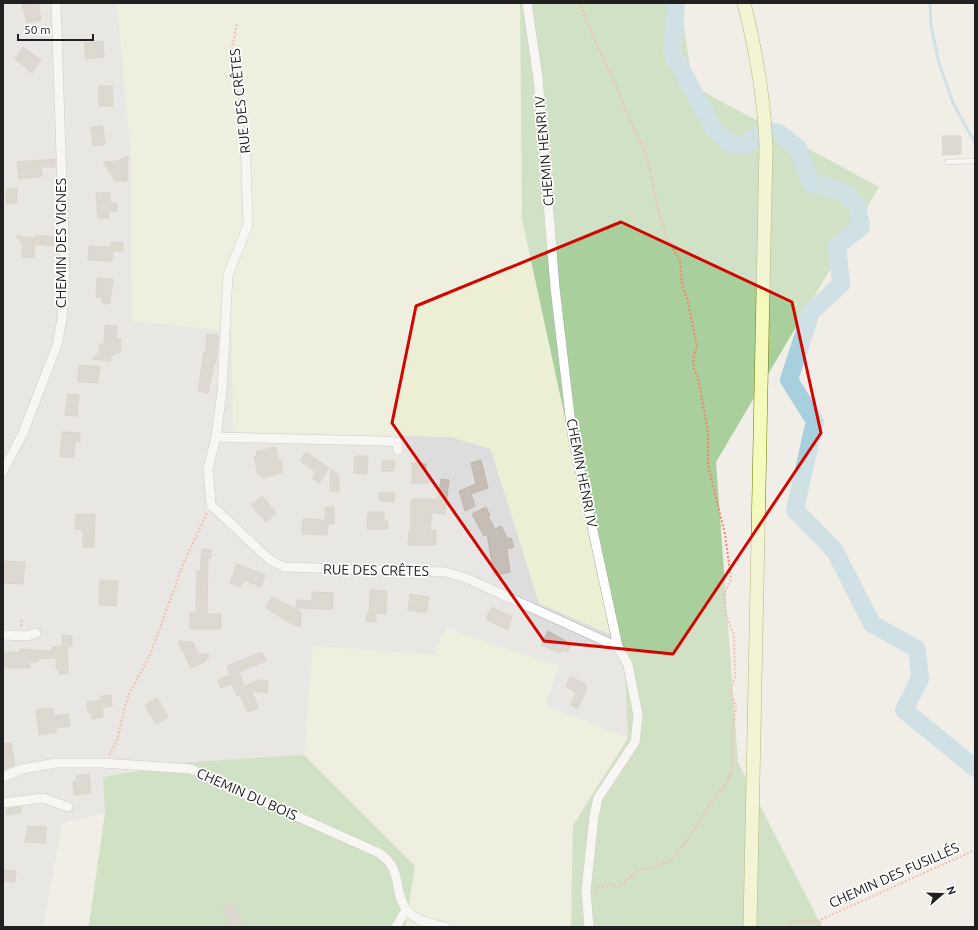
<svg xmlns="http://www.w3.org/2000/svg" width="978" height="930" font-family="Ubuntu,sans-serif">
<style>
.residential{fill:#dedddd}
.farmland{fill:#ecefd3}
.forest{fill:#a9d09c}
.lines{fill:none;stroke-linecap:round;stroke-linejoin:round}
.stream{stroke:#a7d0df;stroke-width:3}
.river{stroke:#a7d0df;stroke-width:18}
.building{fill:#c6beb6;stroke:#c3b5a9}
.service-casing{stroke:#a7a7a7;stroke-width:5.5}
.minor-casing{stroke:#a7a7a7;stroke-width:10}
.secondary-casing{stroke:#6a7b04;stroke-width:14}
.path{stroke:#fb816e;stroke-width:2;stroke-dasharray:2 2;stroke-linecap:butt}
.service{stroke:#fff;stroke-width:4.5}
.minor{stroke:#fff;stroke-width:9}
.secondary{stroke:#f5fabc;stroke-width:13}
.marked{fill:none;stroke:#d10600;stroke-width:3;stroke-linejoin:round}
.labels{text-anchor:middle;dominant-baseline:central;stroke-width:3.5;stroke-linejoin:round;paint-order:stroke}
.street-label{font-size:14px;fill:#202020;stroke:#fff}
</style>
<rect width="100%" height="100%" fill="#f1eee7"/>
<path class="residential" d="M3 3H117L131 158 132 321 232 331 233 431 452 437 491 449 539 603 612 635 625 675 628 738 545 705 559 666 446 628 434 655 313 646 304 755 190 762 103 777 105 813 62 823 43 927H3Z"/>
<g class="farmland">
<path d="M117 3H520L522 219 612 635 539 603 491 449 452 437 233 432 232 331 132 321 131 158Z"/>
<path d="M446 628 559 666 545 705 628 738 573 825 571 927H405L415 866 304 755 313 646 434 655Z"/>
</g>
<g class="forest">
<path d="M520 3H680L693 86 879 187 716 462 738 762 822 927H571L573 825 628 738 625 675 612 635 522 219Z"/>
<path d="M304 755 415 866 405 927H87L89 924 105 813 103 777 190 762Z"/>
</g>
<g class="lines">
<path class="stream" d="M930 3 931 26 939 63 953 103 975 143"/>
<path class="river" d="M676 3 672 53 714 129 730 144H746L763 131 779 133 798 148 811 183 844 192 857 205 861 227 837 246 841 284 811 312 789 380 815 421 795 510 835 551 872 624 917 649 920 679 904 710 975 768"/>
</g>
<g class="building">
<path d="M22 3H38L41 20 27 23Z"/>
<path d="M103 41 104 57 86 59 84 43Z"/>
<path d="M23 47 41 60 32 73 15 59Z"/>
<path d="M99 86H112L113 106H99Z"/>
<path d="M103 126 105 144 93 146 91 127Z"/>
<path d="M942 136H961V154L943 155Z"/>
<path d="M128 156 127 181H115L103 162 118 161Z"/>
<path d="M55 159V167H41L42 176 19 179 17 162Z"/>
<path d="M17 188V203L6 204V189Z"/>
<path d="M96 193H110V203H117V211H109V218H98Z"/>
<path d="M36 235 54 237 53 246 35 244 34 258 22 257 23 245 16 236 35 238Z"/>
<path d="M111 242H123V251H113L112 261 88 260 89 246 111 247Z"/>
<path d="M97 278 113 279 110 303 104 304 102 302V297H96Z"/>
<path d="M105 325 117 326 116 339H121L120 353 115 352V355H111L110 361 92 359 99 353 100 344H104Z"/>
<path d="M207 334 218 335 216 363H214L208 393 198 391 204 352 206 353Z"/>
<path d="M79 365 100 367 98 383 78 382Z"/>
<path d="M68 394 79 395 77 416 65 415Z"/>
<path d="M62 432 80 433V442L75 441 74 457H60Z"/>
<path d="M275 447 278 460H282V473L262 478 261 474 258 475 254 457 257 456 256 452Z"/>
<path d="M306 452 329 468 319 483 312 478 316 472 300 461Z"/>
<path d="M355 456H368L367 474 354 473Z"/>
<path d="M383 460 395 461 394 471H382Z"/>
<path d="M481 460 488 488 471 494 475 506 465 511 459 491 476 484 471 463Z"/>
<path d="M412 463 426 464V475H430V483H412Z"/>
<path d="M331 469 339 475V492L330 491Z"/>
<path d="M441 479 449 480 445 514 432 512 430 530H436V545H408L409 531H411V499H438Z"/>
<path d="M379 492 395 493 394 502 379 501Z"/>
<path d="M262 496 276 513 266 522 251 505Z"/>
<path d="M325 507H334V524H328L327 535 302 534 303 519 325 520Z"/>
<path d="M486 507 490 515 488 516 495 529 501 526 508 539 511 538 514 547 507 549 510 572 494 576 487 534 484 536 472 514Z"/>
<path d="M368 512H384V521H388V529H367Z"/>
<path d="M76 514H95L94 547H83V530L75 529Z"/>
<path d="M202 549 211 550V558H208L207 614H221V629H190V613H196L197 571H200Z"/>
<path d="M3 561 25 562 23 584 3 583Z"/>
<path d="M237 564 265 575 261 587 244 580 241 587 230 583Z"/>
<path d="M100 580 118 581 116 606 99 605Z"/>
<path d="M370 590 387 591 386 614 376 613V622L366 621 367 613H369Z"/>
<path d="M312 592 333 593V609L296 608 297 600 312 601Z"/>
<path d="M410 594 429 597 426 613 408 610Z"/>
<path d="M272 597 301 612V626H295L266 608Z"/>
<path d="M492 607 512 617 507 630 486 619Z"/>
<path d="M548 631 571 644 567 653 562 650 560 653 541 645Z"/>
<path d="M62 635 72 636V646L67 647 68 674H59V669H56V658L38 659V662H30V668H3V652H20V649L52 651V647L63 646Z"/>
<path d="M178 641 193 642 198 653 209 655 206 661 191 668Z"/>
<path d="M262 652 266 661 239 672 244 686 260 680 268 681 267 693 252 691 258 708 247 712 240 695 237 696 232 684 221 688 218 680 230 675 227 666Z"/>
<path d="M570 677 586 684 584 686 587 688 578 709 570 705 576 692 566 687Z"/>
<path d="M111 695 112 706 102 708 103 717 92 719 91 712 88 713 87 702 101 700V696Z"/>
<path d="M157 698 168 717 156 724 145 705Z"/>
<path d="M52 708 54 716 68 714 70 726 56 728V732L39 735 36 710Z"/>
<path d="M11 743 15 765 3 770V744Z"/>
<path d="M89 774 91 793 74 795 73 782 77 781 76 776Z"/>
<path d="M21 807V813L6 815V809Z"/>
<path d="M28 826 46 827 45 843 25 842Z"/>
<path d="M3 870 16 871 15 882 3 881Z"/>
<path d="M230 903 243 923 237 927H221L230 921 222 908Z"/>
</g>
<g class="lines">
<g class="service-casing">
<path id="service" d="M947 162 975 161"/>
</g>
<g class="minor-casing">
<g id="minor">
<path d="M527 3 538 78 555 288 572 433 618 647 628 665 638 715 635 742 598 798 594 816 586 891 589 927"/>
<path d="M245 137 248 225 228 275 222 391 216 437 208 469 211 505 270 560 284 567 445 572 466 578 618 647"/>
<path d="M216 437 385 441 397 442 398 450"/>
<path d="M3 471 23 433 57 345 62 319 65 275 56 3"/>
<path d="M3 635 28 636 36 633"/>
<path d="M3 777 22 769 56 763H103L191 769 379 853C404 870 392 889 406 909 413 920 432 924 445 927"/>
<path d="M3 803 43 798 68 807"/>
<path d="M396 927 406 910"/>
</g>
</g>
<g class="secondary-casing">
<path id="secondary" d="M744 3C756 51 764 95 766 145L750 927"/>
</g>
<g class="path">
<path d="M579 3 648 160 659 213 667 239 680 260 682 285 687 298 697 346 693 359 694 369 698 378 708 432V465L725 534 731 579 724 594 725 613 734 635 735 678 730 690 736 707 732 733V769L727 783 711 803 690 836 671 860 655 867 639 870 619 886 611 884 595 889"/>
<path d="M237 24 231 51 244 129"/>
<path d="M21 626 22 618"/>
<path d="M109 755 117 741 124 710 129 694 150 655 184 562 207 513"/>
<path d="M788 927 794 921 813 922 822 919 975 850"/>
<path d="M821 927 820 924 822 919"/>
</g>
<use href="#service" class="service"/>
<use href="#minor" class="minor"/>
<use href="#secondary" class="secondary"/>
</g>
<path d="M0 0H978V930H0ZM621 222 792 302 821 433 673 654 544 641 392 423 416 306Z" fill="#f1eee7" fill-opacity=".55" fill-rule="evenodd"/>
<path class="marked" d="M621 222 792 302 821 433 673 654 544 641 392 423 416 306Z"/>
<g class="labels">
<g class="street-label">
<text transform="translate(240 101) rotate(-96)">RUE DES CRÊTES</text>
<text transform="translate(544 151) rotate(-95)">CHEMIN HENRI IV</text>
<text transform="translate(61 243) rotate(-90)">CHEMIN DES VIGNES</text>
<text transform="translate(582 473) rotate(79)">CHEMIN HENRI IV</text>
<text transform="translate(376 570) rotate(1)">RUE DES CRÊTES</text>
<text transform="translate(247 794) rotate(24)">CHEMIN DU BOIS</text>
<text transform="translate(894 875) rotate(-24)">CHEMIN DES FUSILLÉS</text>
</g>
</g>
<rect width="978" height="930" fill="none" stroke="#202020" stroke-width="8"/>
<g transform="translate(942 894) rotate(70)" stroke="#ffffff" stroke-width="3" paint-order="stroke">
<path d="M0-3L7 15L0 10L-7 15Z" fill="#202020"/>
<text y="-6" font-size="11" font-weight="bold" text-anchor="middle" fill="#202020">N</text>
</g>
<path d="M18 34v6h75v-6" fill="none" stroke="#202020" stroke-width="2"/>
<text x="24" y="34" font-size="12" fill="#202020" stroke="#ffffff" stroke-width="3" paint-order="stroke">50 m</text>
</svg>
